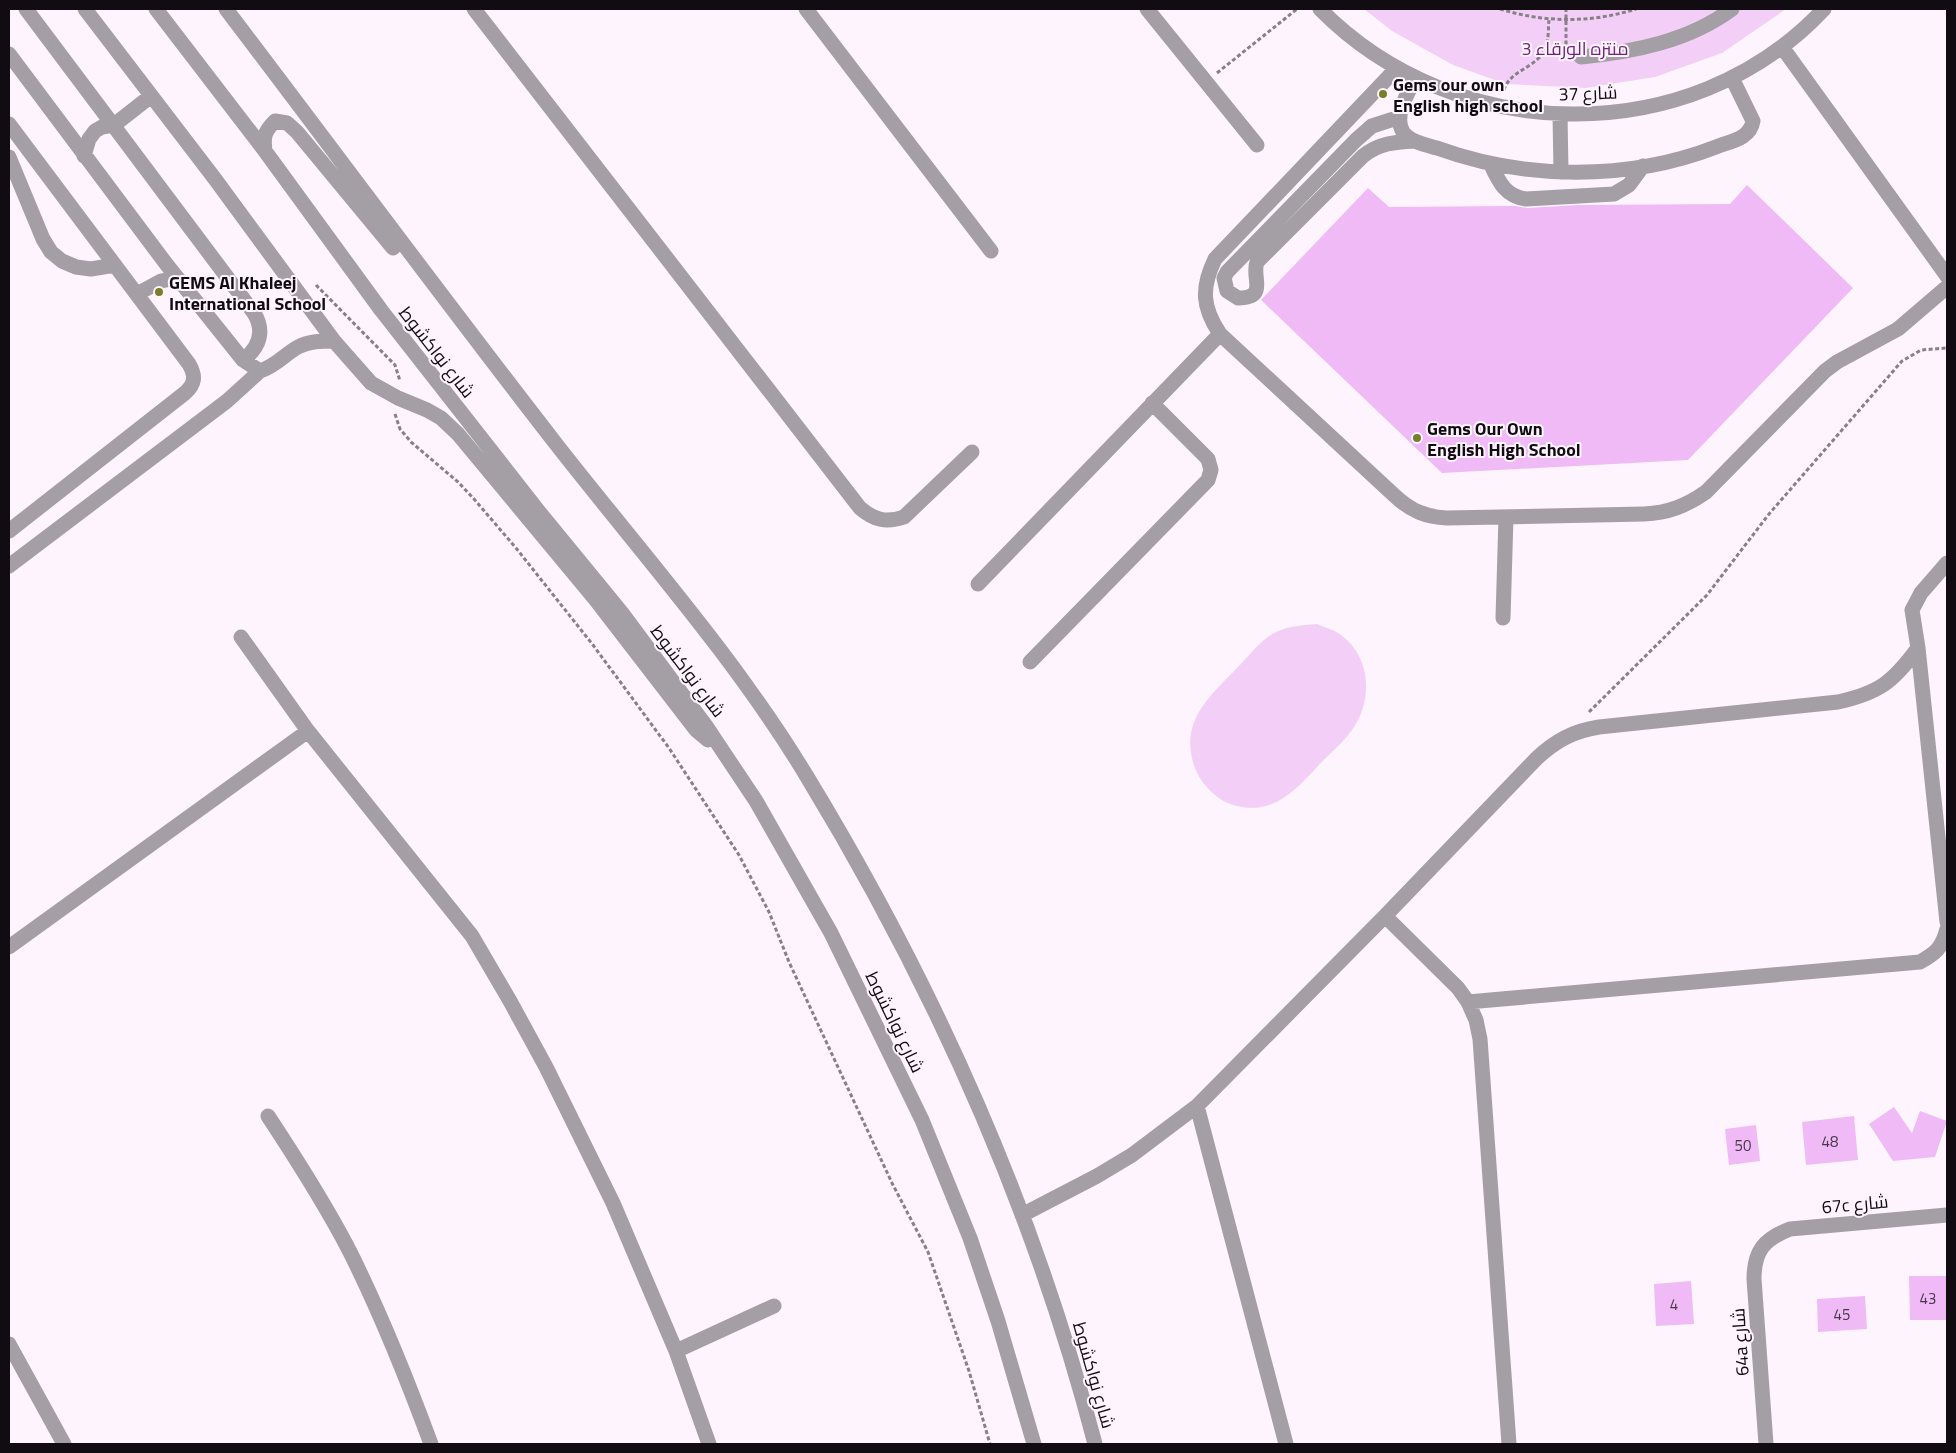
<svg xmlns="http://www.w3.org/2000/svg" width="1956" height="1453" font-family="'Titillium Web',Cairo,sans-serif">
<rect width="100%" height="100%" fill="#fdf4fe"/>
<path fill="#f3cff7" d="M1364,9h422l-64,44 -67,24 -69,11 -80,-4 -53,-19 -61,-34z
M1317,624c6,3 15,5 21,9 33,21 36,67 14,97 -9,13 -23,24 -34,36 -16,17 -33,37 -57,41 -15,3 -35,-2 -46,-12 -14,-12 -21,-24 -24,-42 -6,-37 23,-61 46,-85 12,-12 24,-29 39,-36 13,-6 27,-7 41,-8z"/>
<path fill="#f0baf7" d="M1747,185l106,103 -165,172 -246,13 -181,-173 107,-112 21,19 126,-1 12,2 51,-3 152,-1z
M1894,1107l18,26 8,-22 27,10 -12,36 -42,4 -24,-37z
M1854,1116l4,44 -52,5 -4,-43z
M1756,1125l4,36 -31,4 -4,-36z
M1909,1276h38v44h-37z
M1691,1281l3,43 -38,2 -2,-42z
M1865,1296l2,33 -49,3 -1,-33z"/>
<g fill="none" stroke-linecap="round" stroke-linejoin="round">
<path stroke="#878087" stroke-width="3" stroke-dasharray="4 2.5" stroke-linecap="butt" d="M1500,9c45,14 91,14 136,0
M1566,51v-42
M1217,73l80,-64
M1504,90c6,-20 30,-21 40,-39 5,-8 4,-21 5,-31
M316,285l79,80 5,16
M395,414l5,15 11,13 47,40 16,17 42,49 77,97 76,103 70,107 30,57 20,50 103,221 36,69 41,119 21,73
M1589,712l118,-117 62,-81 133,-153 19,-11 26,-2"/>
<path stroke="#a49ea5" stroke-width="15" d="M26,9l228,304c11,18 6,34 -11,47
M85,9l130,170 119,162 37,42 27,15 29,12 14,8 17,16 137,165 101,131 12,10
M156,9l109,142 116,159 159,203 82,100 84,113 50,75 75,132 91,187 48,118 28,83 36,123
M226,9c111,146 221,295 334,440 84,107 175,209 246,326 126,207 228,434 289,669
M474,9l386,499c14,12 26,15 44,9l68,-65
M806,9l185,242
M1147,9l110,136
M1320,9c135,137 370,143 504,0
M1782,47l165,229
M9,54l158,211 76,95 17,11c16,-5 25,-17 38,-24 11,-6 24,-6 36,-6
M1581,57c53,-5 108,-16 151,-48
M1396,69l-181,190c-14,29 -13,48 5,75l175,162c16,15 31,21 52,22l197,-4c24,-1 42,-8 62,-22l119,-121 12,-9 61,-33 49,-42
M1415,79c-7,14 -22,37 -12,53 7,10 23,13 34,16 88,32 191,33 279,-1 15,-6 34,-8 37,-26l-21,-43
M1560,114l1,58
M1400,117l-28,9 -16,14 -129,132 -3,6 3,13 11,7c31,0 13,-21 19,-36l106,-106c16,-13 32,-14 52,-15
M9,124l180,240c7,12 6,20 -4,29l-176,138
M265,151c-2,-15 0,-20 10,-30l12,2 10,9 96,116
M84,156l5,-17 6,-8 7,-4 12,-2 37,-29
M9,157l34,82 8,13 11,9 14,6 15,2 24,-4
M1490,163c9,19 15,33 36,36l88,-5 15,-9 14,-19
M137,294l24,-13 16,-3
M1947,563l-26,30 -9,17 6,38 29,274
M9,566l218,-165 33,-30
M978,584l242,-250
M1503,618l3,-101
M1030,662l178,-182 3,-10 -3,-11 -56,-56
M308,731l164,205 38,65 36,66 67,136 63,148 33,93
M1385,916l73,72 10,14 8,18 4,19 29,405
M9,947l299,-216 -67,-94
M1468,1002l452,-40c16,-9 22,-14 27,-33
M1197,1106l89,338
M268,1116c29,44 58,89 82,136 31,62 57,127 81,192
M1022,1215l75,-39 35,-21 65,-49 188,-190 151,-157c19,-18 37,-28 63,-32l239,-25c41,-9 55,-20 80,-54
M9,1344l55,100
M676,1351l98,-45
M1766,1444l-12,-165c0,-28 10,-40 36,-50l157,-14"/>
</g>
<g fill="#797e29" stroke="#fdf4fe" stroke-width="2">
<circle cx="1383" cy="94" r="5"/>
<circle cx="159" cy="292" r="5"/>
<circle cx="1417" cy="438" r="5"/>
</g>
<g text-anchor="middle" dominant-baseline="central" stroke-width="4" stroke-linejoin="round" paint-order="stroke">
<g font-size="15" fill="#49384a">
<text x="1830" y="1141">48</text>
<text x="1743" y="1145">50</text>
<text x="1928" y="1298">43</text>
<text x="1674" y="1304">4</text>
<text x="1842" y="1314">45</text>
</g>
<g font-size="18" fill="#71227b" stroke="#fdf4fe">
<text x="1575" y="48">منتزه الورقاء 3</text>
</g>
<g font-size="18" font-weight="bold" fill="#110c11" stroke="#fdf4fe" text-anchor="start">
<text x="1393" y="84">Gems our own<tspan x="1393" dy="21">English high school</tspan></text>
<text x="169" y="282">GEMS Al Khaleej<tspan x="169" dy="21">International School</tspan></text>
<text x="1427" y="428">Gems Our Own<tspan x="1427" dy="21">English High School</tspan></text>
</g>
<g font-size="18" fill="#110c11" stroke="#fdf4fe">
<text transform="translate(1588 93) rotate(-2)">شارع 37</text>
<text transform="translate(437 352) rotate(52)">شارع نواكشوط</text>
<text transform="translate(688 671) rotate(53)">شارع نواكشوط</text>
<text transform="translate(895 1022) rotate(64)">شارع نواكشوط</text>
<text transform="translate(1855 1204) rotate(-5)">67c شارع</text>
<text transform="translate(1740 1342) rotate(-94)">64a شارع</text>
<text transform="translate(1094 1375) rotate(74)">شارع نواكشوط</text>
</g>
</g>
<rect width="1956" height="1453" fill="none" stroke="#110c11" stroke-width="20"/>
</svg>
